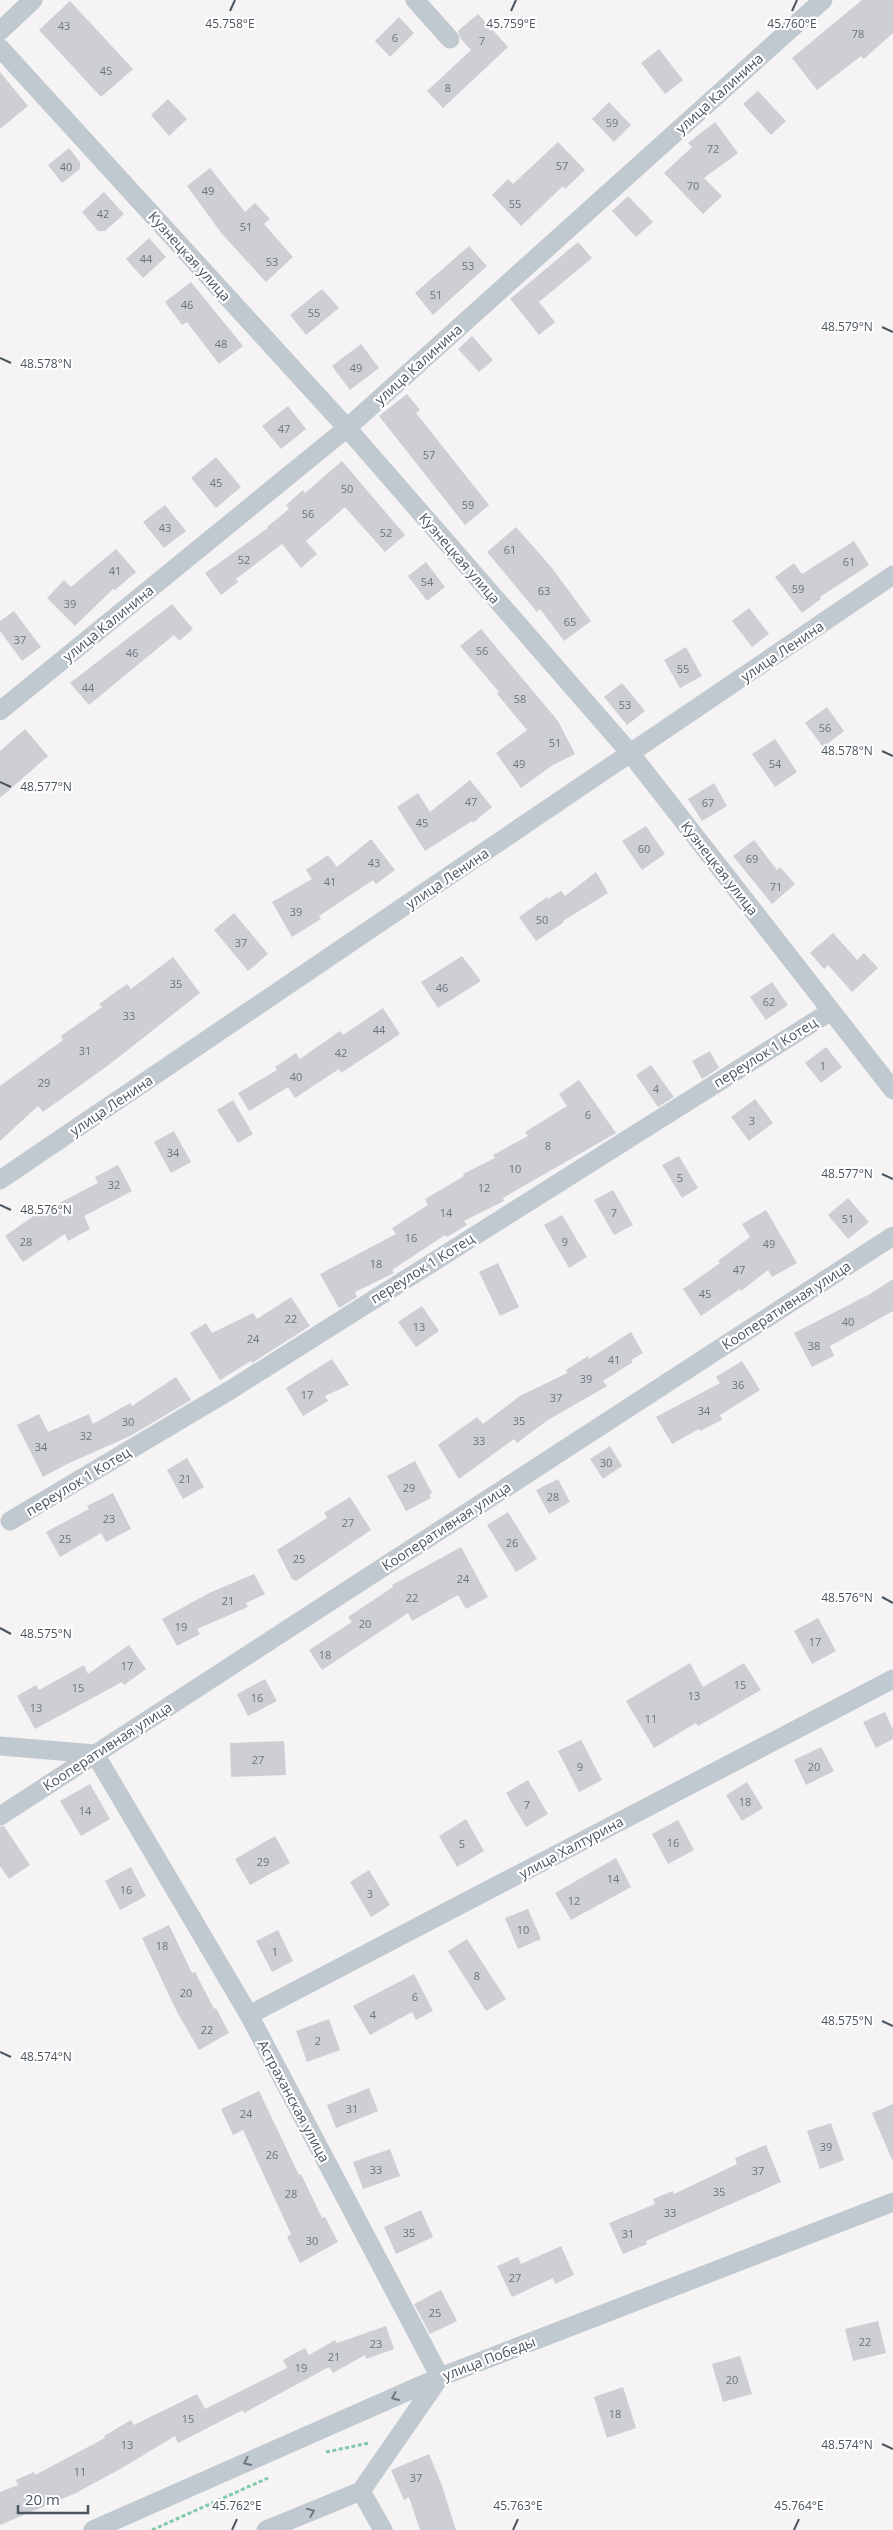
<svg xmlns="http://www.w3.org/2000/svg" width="893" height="2530" font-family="'Open Sans',sans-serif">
<rect width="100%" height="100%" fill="#f5f3f3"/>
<path fill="#cdcfd4" d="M862,0h31v33l-29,26 -3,-3 -44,34 -25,-32z
M70,1l63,68 -32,28 -62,-67z
M478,14l30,33 -65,61 -16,-17 44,-41 -10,-11 -3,-8z
M399,17l15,16 -24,24 -15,-16z
M659,49l24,31 -18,14 -24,-31z
M0,72l28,34 -28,23z
M758,91l28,30 -15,14 -28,-31z
M168,99l19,20 -18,17 -18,-21z
M609,102l22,23 -17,17 -22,-23z
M715,122l23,31 -34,25 18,18 -19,18 -39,-41 28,-26 -4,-4z
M558,142l27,28 -20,19 -2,-3 -42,40 -29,-31 16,-16 5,5z
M69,148l11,14v7l-18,14 -14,-18z
M210,168l35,44 10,-9 15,16 -6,5 29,33 -27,25 -44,-48 -35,-48z
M104,192l20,22 -19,17h-7l-16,-19z
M628,196l25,26 -17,15 -24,-26z
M149,238l17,19 -23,21 -17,-19z
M578,242l14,16 -53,44 16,20 -16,13 -29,-36z
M469,246l18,20 -54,49 -18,-22z
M191,282l52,64 -24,18 -32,-42 -5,3 -17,-23z
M322,289l17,19 -33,27 -16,-20z
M472,336l21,24 -14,12 -21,-23z
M361,344l18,24 -29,22 -18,-24z
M407,394l13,16 -4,3 73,92 -24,20 -86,-109z
M288,406l18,23 -25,20 -19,-23z
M216,457l25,30 -25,21 -25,-30z
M342,461l63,74 -20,17 -40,-45 -39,34 11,13 -16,14 -19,-24 -46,35 2,3 -17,13 -16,-22 63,-45 -1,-1 22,-18 -3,-4 17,-15 2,3z
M165,505l21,26 -22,17 -21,-26z
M516,527l36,41 39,53 -27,20 -24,-32 -3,3 -50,-60z
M854,541l15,24 -49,32 1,2 -19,14 -27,-36 19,-14 8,11z
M116,549l20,23 -21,18 -2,-1 -38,37 -28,-28 17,-18 7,7z
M426,562l19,25 -18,14 -19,-25z
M172,604l21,25 -14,12 -5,-6 -85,70 -19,-22z
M749,608l20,26 -17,13 -20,-26z
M14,611l27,36 -19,14 -22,-30v-10z
M481,629l77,92 17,33 -22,11 -32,23 -25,-35 31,-23 -30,-36 2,-2 -39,-46z
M686,647l16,29 -22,12 -16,-28z
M622,683l23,28 -18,14 -23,-28z
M827,707l17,24 -21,16 -18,-24z
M25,729l23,27 -48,42v-47z
M775,739l22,33 -22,15 -23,-33z
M470,780l22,27 -19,16 -1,-2 -47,30 -28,-44 21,-14 12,19z
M714,783l13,23 -25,15 -14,-22z
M646,826l19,28 -23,16 -20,-29z
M371,839l24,31 -19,14 -3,-4 -54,36 2,3 -29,18 -20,-35 40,-23 -6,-9 22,-15 9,12z
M754,840l23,30 3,-3 15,17 -23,20 -39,-48z
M596,872l12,21 -45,28 1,1 -28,19 -17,-24 28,-20 1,2 13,-8 4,5z
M234,913l34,41 -20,17 -34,-41z
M833,933l24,27 7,-7 14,15 -26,24 -24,-27 -4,4 -14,-16z
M462,956l19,25 -43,27 -17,-26z
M173,957l27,36 -90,71 -67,48 -5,-6 -38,35v-55l63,-46 -2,-4 41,-29 -3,-3 28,-20 4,5z
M772,982l16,23 -22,15 -16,-23z
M383,1008l17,26 -59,39 -2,-4 -44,29 -7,-11 -39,24 -11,-18 39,-23 -2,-3 21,-14 4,6 40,-28 3,4z
M826,1047l16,20 -21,16 -16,-20z
M710,1051l9,17 -17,11 -10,-18z
M651,1065l23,32 -16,10 -22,-32z
M579,1080l37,53 -113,65 1,3 -40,20 3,4 -20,12 -2,-2 -53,35 2,3 -39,19 2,5 -18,11 -19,-34 76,-40 -4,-6 36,-23 -3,-6 39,-23 -1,-2 32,-16 -2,-3 35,-19 -3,-4 42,-26 -8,-12z
M755,1099l18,24 -24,18 -18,-24z
M233,1100l20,34 -15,9 -21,-33z
M174,1131l17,31 -20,11 -17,-31z
M679,1156l19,32 -16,10 -20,-33z
M118,1165l14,26 -48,25 6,13 -22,12 -3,-7 -42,28 -18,-26 27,-19 66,-34 -3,-6z
M613,1190l20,35 -19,10 -20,-35z
M848,1198l21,24 -21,17 -20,-24z
M766,1210l31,53 -25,14 -4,-7 -27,21 -1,-2 -39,27 -18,-27 37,-26 -2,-2 32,-24 -8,-13z
M562,1215l25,42 -18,11 -25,-43z
M498,1263l21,44 -19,9 -21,-44z
M893,1279v32l-63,35 4,10 -22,11 -18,-34 76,-39z
M291,1297l19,29 -58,37 -1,-2 -31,19 -30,-47 16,-10 6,10 41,-20 4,6z
M422,1306l17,25 -23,16 -18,-25z
M631,1332l12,21 -12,7 2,2 -30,19 4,5 -59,34 -31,23 -3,-4 -55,40 -21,-34 39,-28 6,7 37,-28 47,-23 -1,-3 22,-14 1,3z
M332,1359l17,26 -24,11 3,5 -25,15 -17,-28z
M742,1361l18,29 -40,25 2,5 -22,11 -1,-2 -27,15 -16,-27 64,-34 -4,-6z
M176,1377l15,23 -61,36 -65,29 -22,12 -26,-52 22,-11 9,18 41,-18 4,10 37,-21 2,3z
M610,1446l12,20 -19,13 -13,-20z
M187,1458l17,29 -21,12 -16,-29z
M415,1461l17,32 -3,2 2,3 -25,13 -19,-35z
M558,1479l12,23 -21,12 -13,-24z
M113,1493l18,36 -25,13 -5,-9 -41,24 -14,-25 43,-23 -2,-3z
M350,1497l21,33 -75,51 -4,-2 -15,-29 50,-32 -3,-5z
M508,1512l29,47 -21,13 -29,-47z
M461,1547l27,50 -22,12 -8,-14 -46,26 -4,-8 -86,57 -13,-20 43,-28 -4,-5 45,-30 -1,-2z
M254,1574l11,20 -19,9 2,4 -51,22 3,5 -23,12 -15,-27 47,-26z
M818,1618l18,33 -24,13 -18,-33z
M129,1645l17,24 -22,16 -2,-3 -87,47 -18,-33 19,-11 3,5 45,-25 4,9z
M690,1663l13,24 41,-24 17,27 -63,36 -2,-3 -42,25 -28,-47z
M265,1679l12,22 -29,15 -11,-22z
M885,1712l8,18v9l-17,9 -13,-26z
M581,1740l21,40 -23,12 -21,-41z
M284,1741l2,34 -55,2 -1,-34z
M821,1747l13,24 -28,14 -12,-25z
M528,1780l20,34 -22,13 -20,-34z
M747,1782l16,26 -21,13 -16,-26z
M90,1784l20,35 -29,17 -21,-35z
M466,1819l18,32 -27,16 -18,-31z
M678,1820l16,30 -26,14 -16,-30z
M4,1826l26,39 -21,14 -9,-13v-39z
M275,1836l15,27 -40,22 -15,-26z
M616,1858l15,29 -60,33 -16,-27z
M131,1867l15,29 -26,14 -15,-29z
M369,1870l21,35 -19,12 -21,-35z
M528,1909l13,30 -23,10 -13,-31z
M169,1925l23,48 3,-1 19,37 2,-1 13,25 -30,17 -22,-38 -35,-74z
M278,1930l15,31 -21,11 -16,-31z
M467,1939l39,60 -20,12 -38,-60z
M414,1974l19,37 -17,9 -4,-8 -42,23 -17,-29z
M329,2019l11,31 -33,12 -11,-31z
M369,2088l9,23 -42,17 -9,-23z
M259,2091l40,84 2,-1 21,44 3,-1 13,25 -38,21 -13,-26 4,-3 -48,-104 -10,5 -12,-26z
M893,2104v58l-21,-49z
M831,2123l13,37 -24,9 -13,-38z
M766,2145l15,37 -135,59 1,3 -24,10 -14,-31 46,-19 -2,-5 20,-8 1,3 63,-30 -2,-6z
M390,2149l10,27 -37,13 -10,-27z
M421,2210l12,27 -37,17 -12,-27z
M561,2246l13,29 -19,9 -2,-6 -41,19 -15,-31 21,-9 3,7z
M441,2290l16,31 -27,13 -16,-30z
M878,2321l8,32 -33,8 -8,-32z
M386,2326l8,23 -28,10 -1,-4 -32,18 -4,-6 -85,46 -1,-3 -65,33 -3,-7 -53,32 -48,26 -74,31v-33l18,-7 -2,-5 18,-8 1,3 70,-37 -1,-2 27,-16 3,5 63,-31 8,15 82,-41 -4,-8 22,-12 4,7 26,-15 2,3z
M740,2356l12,38 -29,8 -11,-38z
M623,2387l13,41 -29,10 -13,-41z
M429,2454l12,29 15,47h-36l-11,-33 -5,3 -13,-30z"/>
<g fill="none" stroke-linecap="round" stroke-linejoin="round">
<path stroke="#7fcaa8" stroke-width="3" stroke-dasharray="4 2.5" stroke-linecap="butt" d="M326,2452l43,-9
M152,2530l116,-52"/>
<path stroke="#c1c9d0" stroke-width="19" d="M415,0l35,39
M0,31l33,-31
M0,48l347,380 284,326 262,336
M0,711l347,-283 476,-428
M0,1180l893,-605
M10,1521l222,-132 599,-378
M0,1746l95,8 154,261 191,362 -79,114 22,39
M0,1816l893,-580
M249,2015l644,-336
M93,2530l347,-153 453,-175
M266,2530l95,-39"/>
</g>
<defs><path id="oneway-chevron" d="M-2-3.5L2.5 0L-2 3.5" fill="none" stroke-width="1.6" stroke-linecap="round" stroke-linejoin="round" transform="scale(1.25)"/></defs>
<g stroke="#6e7881">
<use href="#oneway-chevron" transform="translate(395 2397) rotate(156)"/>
<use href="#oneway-chevron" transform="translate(247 2462) rotate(156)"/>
<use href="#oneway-chevron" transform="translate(311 2512) rotate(-22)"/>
</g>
<path fill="none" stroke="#4b555f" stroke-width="2" d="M230,11l5,-11M511,11l5,-11M792,11l5,-11M882,327l11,5M0,358l11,5M882,751l11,5M0,782l11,5M882,1174l11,5M0,1205l11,5M882,1597l11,6M0,1628l11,6M882,2021l11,5M0,2052l11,5M882,2444l11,5M232,2530l5,-11M513,2530l5,-11M794,2530l5,-11"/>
<g text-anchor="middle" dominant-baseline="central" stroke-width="4.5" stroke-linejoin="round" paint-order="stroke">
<g font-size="11" fill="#6c747c">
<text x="64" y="25">43</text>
<text x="858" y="33">78</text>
<text x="395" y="37">6</text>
<text x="482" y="40">7</text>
<text x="106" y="70">45</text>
<text x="448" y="87">8</text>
<text x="612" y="122">59</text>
<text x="713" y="148">72</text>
<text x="562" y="165">57</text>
<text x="66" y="166">40</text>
<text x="693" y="185">70</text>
<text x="208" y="190">49</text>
<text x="515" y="203">55</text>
<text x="103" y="213">42</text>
<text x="246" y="226">51</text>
<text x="146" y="258">44</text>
<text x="272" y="261">53</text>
<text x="468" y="265">53</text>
<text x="436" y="294">51</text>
<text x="187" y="304">46</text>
<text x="314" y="312">55</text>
<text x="221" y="343">48</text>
<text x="356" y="367">49</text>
<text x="284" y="428">47</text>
<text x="429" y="454">57</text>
<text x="216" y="482">45</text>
<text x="347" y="488">50</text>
<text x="468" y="504">59</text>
<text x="308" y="513">56</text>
<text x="165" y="527">43</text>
<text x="386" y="532">52</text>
<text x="510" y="549">61</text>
<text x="244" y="559">52</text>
<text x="849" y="561">61</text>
<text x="115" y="570">41</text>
<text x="427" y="581">54</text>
<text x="798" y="588">59</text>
<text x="544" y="590">63</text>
<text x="70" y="603">39</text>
<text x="570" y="621">65</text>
<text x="20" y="639">37</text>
<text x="482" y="650">56</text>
<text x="132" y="652">46</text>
<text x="683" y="668">55</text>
<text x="88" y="687">44</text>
<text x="520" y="698">58</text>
<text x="625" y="704">53</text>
<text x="825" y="727">56</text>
<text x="555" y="742">51</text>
<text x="519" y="763">49</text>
<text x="775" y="763">54</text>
<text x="471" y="801">47</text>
<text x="708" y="802">67</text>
<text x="422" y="822">45</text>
<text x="644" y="848">60</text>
<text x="752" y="858">69</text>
<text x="374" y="862">43</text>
<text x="330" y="881">41</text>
<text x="776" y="886">71</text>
<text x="296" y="911">39</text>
<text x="542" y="919">50</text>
<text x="241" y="942">37</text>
<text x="176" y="983">35</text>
<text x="442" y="987">46</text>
<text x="769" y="1001">62</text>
<text x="129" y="1015">33</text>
<text x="379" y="1029">44</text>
<text x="85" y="1050">31</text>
<text x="341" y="1052">42</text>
<text x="823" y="1065">1</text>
<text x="296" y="1076">40</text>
<text x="44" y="1082">29</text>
<text x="656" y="1088">4</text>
<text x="588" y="1114">6</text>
<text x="752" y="1120">3</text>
<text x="548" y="1145">8</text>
<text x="173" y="1152">34</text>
<text x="515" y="1168">10</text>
<text x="680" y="1177">5</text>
<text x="114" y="1184">32</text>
<text x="484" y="1187">12</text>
<text x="446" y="1212">14</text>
<text x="614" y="1212">7</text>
<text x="848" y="1218">51</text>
<text x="411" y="1237">16</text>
<text x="26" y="1241">28</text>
<text x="565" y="1241">9</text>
<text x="769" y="1243">49</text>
<text x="376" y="1263">18</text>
<text x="739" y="1269">47</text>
<text x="705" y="1293">45</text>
<text x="291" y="1318">22</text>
<text x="848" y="1321">40</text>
<text x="419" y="1326">13</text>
<text x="253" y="1338">24</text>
<text x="814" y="1345">38</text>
<text x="614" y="1359">41</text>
<text x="586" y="1378">39</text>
<text x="738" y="1384">36</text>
<text x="307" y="1394">17</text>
<text x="556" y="1397">37</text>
<text x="704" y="1410">34</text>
<text x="519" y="1420">35</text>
<text x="128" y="1421">30</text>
<text x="86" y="1435">32</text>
<text x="479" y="1440">33</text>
<text x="41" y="1446">34</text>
<text x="606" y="1462">30</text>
<text x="185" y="1478">21</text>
<text x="409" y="1487">29</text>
<text x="553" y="1496">28</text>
<text x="109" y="1518">23</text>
<text x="348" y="1522">27</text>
<text x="65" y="1538">25</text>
<text x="512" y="1542">26</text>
<text x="299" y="1558">25</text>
<text x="463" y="1578">24</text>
<text x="412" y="1597">22</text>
<text x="228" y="1600">21</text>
<text x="365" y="1623">20</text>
<text x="181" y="1626">19</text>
<text x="815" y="1641">17</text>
<text x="325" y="1654">18</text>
<text x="127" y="1665">17</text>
<text x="740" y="1684">15</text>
<text x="78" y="1687">15</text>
<text x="694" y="1695">13</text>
<text x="257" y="1697">16</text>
<text x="36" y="1707">13</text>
<text x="651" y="1718">11</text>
<text x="258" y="1759">27</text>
<text x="580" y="1766">9</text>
<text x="814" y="1766">20</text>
<text x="745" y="1801">18</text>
<text x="527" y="1804">7</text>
<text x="85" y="1810">14</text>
<text x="673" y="1842">16</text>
<text x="462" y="1843">5</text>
<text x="263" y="1861">29</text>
<text x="613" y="1878">14</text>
<text x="126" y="1889">16</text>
<text x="370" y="1893">3</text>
<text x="574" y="1900">12</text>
<text x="523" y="1929">10</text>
<text x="162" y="1945">18</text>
<text x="275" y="1951">1</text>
<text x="477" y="1975">8</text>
<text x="186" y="1992">20</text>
<text x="415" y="1996">6</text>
<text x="373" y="2014">4</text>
<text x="207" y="2029">22</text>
<text x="318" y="2040">2</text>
<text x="352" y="2108">31</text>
<text x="246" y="2113">24</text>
<text x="826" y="2146">39</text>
<text x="272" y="2154">26</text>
<text x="376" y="2169">33</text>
<text x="758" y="2170">37</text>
<text x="719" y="2191">35</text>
<text x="291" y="2193">28</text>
<text x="670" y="2212">33</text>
<text x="409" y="2232">35</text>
<text x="628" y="2233">31</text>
<text x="312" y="2240">30</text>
<text x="515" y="2277">27</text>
<text x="435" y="2312">25</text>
<text x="865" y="2341">22</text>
<text x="376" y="2343">23</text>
<text x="334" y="2356">21</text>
<text x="301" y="2367">19</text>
<text x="732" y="2379">20</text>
<text x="615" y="2413">18</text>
<text x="188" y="2418">15</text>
<text x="127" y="2444">13</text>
<text x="80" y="2471">11</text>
<text x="416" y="2477">37</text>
</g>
<g font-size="14" fill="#4b555f" stroke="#fff">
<text transform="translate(719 93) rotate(-42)">улица Калинина</text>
<text transform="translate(190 256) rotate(48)">Кузнецкая улица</text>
<text transform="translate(418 364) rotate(-42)">улица Калинина</text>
<text transform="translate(460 558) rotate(49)">Кузнецкая улица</text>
<text transform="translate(108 623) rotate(-39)">улица Калинина</text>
<text transform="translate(782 651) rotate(-34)">улица Ленина</text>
<text transform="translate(720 868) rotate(52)">Кузнецкая улица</text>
<text transform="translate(447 878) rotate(-34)">улица Ленина</text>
<text transform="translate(765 1052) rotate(-32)">переулок 1 Котец</text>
<text transform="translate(111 1105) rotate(-34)">улица Ленина</text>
<text transform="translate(422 1268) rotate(-32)">переулок 1 Котец</text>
<text transform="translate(786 1305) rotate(-33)">Кооперативная улица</text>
<text transform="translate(78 1481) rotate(-31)">переулок 1 Котец</text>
<text transform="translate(446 1526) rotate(-33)">Кооперативная улица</text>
<text transform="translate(107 1746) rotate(-33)">Кооперативная улица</text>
<text transform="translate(571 1847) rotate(-28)">улица Халтурина</text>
<text transform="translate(294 2101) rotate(62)">Астраханская улица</text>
<text transform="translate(489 2358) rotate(-21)">улица Победы</text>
</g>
</g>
<g font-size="12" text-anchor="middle" fill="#4b555f" stroke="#fff" stroke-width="4.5" stroke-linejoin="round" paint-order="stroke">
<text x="511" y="28">45.759°E</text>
<text x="792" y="28">45.760°E</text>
<text x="230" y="28">45.758°E</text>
<text x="847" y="331">48.579°N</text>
<text x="46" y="368">48.578°N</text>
<text x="847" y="755">48.578°N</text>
<text x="46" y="791">48.577°N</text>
<text x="847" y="1178">48.577°N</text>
<text x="46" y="1214">48.576°N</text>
<text x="847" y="1602">48.576°N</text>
<text x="46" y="1638">48.575°N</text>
<text x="847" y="2025">48.575°N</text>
<text x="46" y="2061">48.574°N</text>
<text x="847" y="2449">48.574°N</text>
<text x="237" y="2510">45.762°E</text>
<text x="518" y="2510">45.763°E</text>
<text x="799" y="2510">45.764°E</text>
</g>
<path d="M18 2505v8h70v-8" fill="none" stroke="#4b555f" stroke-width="2.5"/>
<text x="25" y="2505" font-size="15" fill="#4b555f" stroke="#ffffff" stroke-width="4" paint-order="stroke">20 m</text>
</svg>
